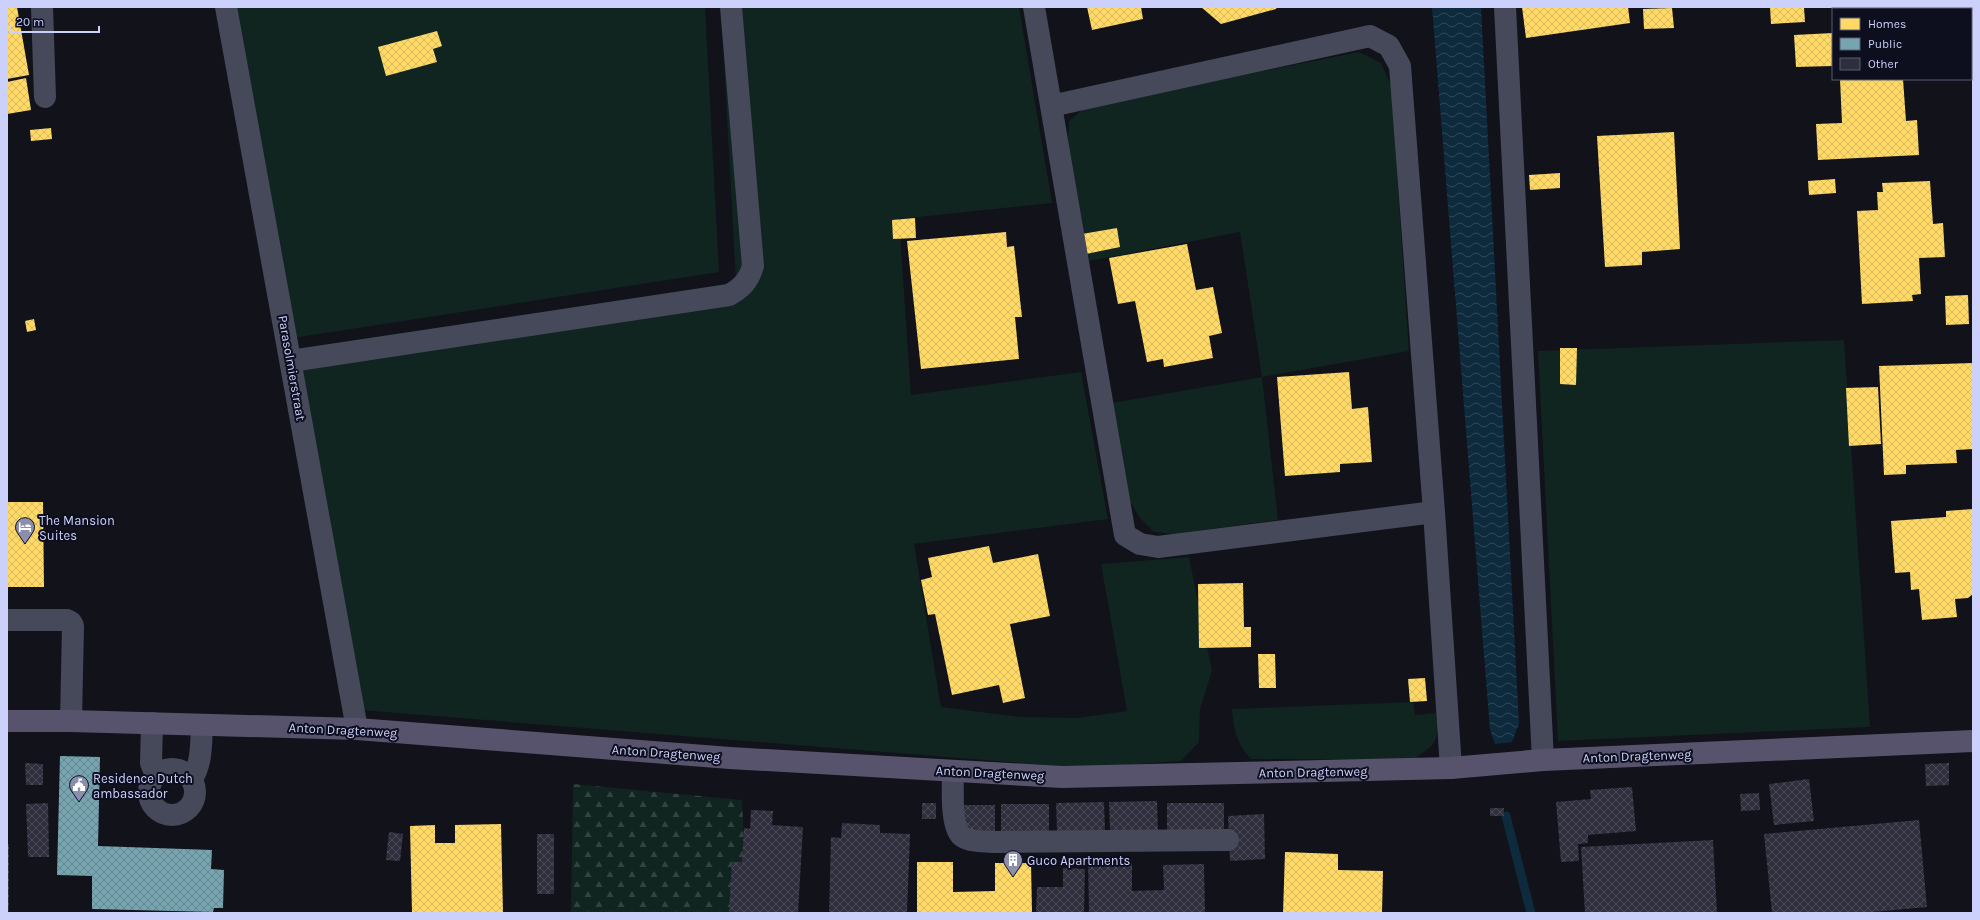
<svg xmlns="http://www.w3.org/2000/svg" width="1980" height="920" font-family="Karla,sans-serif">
<defs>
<pattern id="forest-firs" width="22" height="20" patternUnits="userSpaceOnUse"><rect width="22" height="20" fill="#102420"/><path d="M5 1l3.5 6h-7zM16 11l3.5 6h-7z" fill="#324341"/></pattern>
<pattern id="water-waves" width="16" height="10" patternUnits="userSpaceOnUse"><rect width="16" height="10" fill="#0e2a3d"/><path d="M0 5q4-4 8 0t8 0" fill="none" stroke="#30485a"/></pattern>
<pattern id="homes-cross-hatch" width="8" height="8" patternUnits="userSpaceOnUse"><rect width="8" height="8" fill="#ffd966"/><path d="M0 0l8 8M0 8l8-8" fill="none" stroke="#d8ba61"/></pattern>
<pattern id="public-cross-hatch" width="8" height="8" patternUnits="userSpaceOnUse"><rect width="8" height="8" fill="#76a5af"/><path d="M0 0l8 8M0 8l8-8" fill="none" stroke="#658691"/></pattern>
<pattern id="building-cross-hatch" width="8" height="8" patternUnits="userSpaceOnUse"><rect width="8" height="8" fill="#2e2e3c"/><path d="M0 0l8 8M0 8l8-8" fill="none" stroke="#4b4b59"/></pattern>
</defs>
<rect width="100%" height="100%" fill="#11121a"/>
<path fill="#102420" d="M234,7h471l14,265 -426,66z
M721,7h298l33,196 -153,16 12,176 170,-23 27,147 -194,25 27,163 80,10 56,1 50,-7 -26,-147 88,-7 23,114 -12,38 -1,33 -18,19 -99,7 -722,-58 -65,-361 441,-66z
M1359,52l22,11 10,22 18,266 -147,26 16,143 -105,14 -19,-2 -15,-15 -12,-21 -15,-93 150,-26 -22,-145 -151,29 -21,-118 1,-22 18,-15z
M1844,340l26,387 -312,14 -20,-390z
M1413,702l2,13 21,-2c3,30 1,30 -23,47l-162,-1c-15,-16 -17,-29 -19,-50z"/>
<path fill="url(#forest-firs)" d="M573,784l169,16 3,66 -13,47h-161z"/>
<path fill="url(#water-waves)" d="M1432,7h49l38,717 -7,18 -17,2 -5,-14z"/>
<path fill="url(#homes-cross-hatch)" d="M7,7h10l12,68 -22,4z
M1087,7h54l2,12 -51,11z
M1201,7h76l-1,2 -55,15z
M1522,7h106l2,16 -104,15z
M1770,7h34l1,15 -34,2z
M1672,8l2,20 -30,1 -1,-20z
M437,31l5,15 -9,3 4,13 -51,14 -8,-29z
M1833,33v33l-37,1 -2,-32z
M26,78l5,32 -24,4v-32z
M1840,79h63l3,42 11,-1 2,35 -101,5 -2,-36 26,-1z
M51,128l1,11 -21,2 -1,-11z
M1674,132l6,117 -38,3v13l-37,2 -8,-131z
M1560,173v15l-30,2 -1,-15z
M1835,179l1,14 -27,2 -1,-14z
M1930,181l3,43 10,-1 2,34 -26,1 2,36 -9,1 1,6 -51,3 -5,-93 21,-1 -1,-18h6l-1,-9z
M915,218l1,20 -23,1 -1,-19z
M1117,228l3,19 -34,7 -4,-20z
M1006,232l1,15 7,-1 8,71h-7l4,42 -98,10 -14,-128z
M1187,244l9,46 17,-3 9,46 -13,3 4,22 -49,9 -1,-8 -16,3 -12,-61 -17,3 -9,-46z
M1968,295l1,29 -23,1 -1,-29z
M34,319l2,11 -9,2 -2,-11z
M1560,348h17l-1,37 -16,-1z
M1973,363v86l-17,1 1,13 -51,2v9l-22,1 -5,-109z
M1349,372l3,37 16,-2 4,55 -32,2v8l-55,4 -8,-99z
M1878,387l3,57 -32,2 -3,-58z
M7,502h36l1,85h-37z
M1973,509v85l-5,4 -13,1 2,18 -35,3 -3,-31 -8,1 -1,-18 -15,1 -4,-52 55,-4v-6z
M989,546l4,17 45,-9 12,62 -40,8 15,74 -22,5 -4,-18 -47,10 -17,-81 -7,1 -7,-35 11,-3 -4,-19z
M1243,583l1,44h7v20l-52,1 -1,-64z
M1258,654h17l1,34h-17z
M1425,678l2,23 -17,1 -2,-23z
M501,824l2,89h-91l-2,-87 25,-1v18h20v-18z
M1285,852l53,2v16l45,1 -1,42h-99z
M917,862h36v30l42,-1v-28h36l1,50h-115z"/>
<path fill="url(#public-cross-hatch)" d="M60,756l40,1 -2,89 114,4 -1,19 13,1 -1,38h-9l-1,4 -121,-3v-33l-35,-1z"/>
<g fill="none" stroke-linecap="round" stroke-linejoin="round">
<path stroke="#0e2a3d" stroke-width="9" d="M1506,816l25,97"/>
</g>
<path fill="url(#building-cross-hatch)" d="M25,763l18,1v21h-17z
M1949,763v22l-23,1 -1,-22z
M1809,779l5,42 -40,4 -5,-41z
M1632,787l4,44 -48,4v8l-10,1 1,17 -18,1 -5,-60 35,-3 -1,-9z
M1759,793l1,17 -19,1 -1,-17z
M1157,801l1,30h-48l-1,-29z
M1104,802l1,29h-48l-1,-28z
M48,803l1,54h-21l-2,-53z
M922,803h14v16h-14z
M1167,803h57v28h-57z
M1001,804h48v29h-48z
M959,805h36v28h-35z
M1490,808h14v8h-14z
M751,810l22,1 -1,14 31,2 -5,86h-69l3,-51h10l2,-34 6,1z
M1264,814l1,45 -35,2 -2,-45z
M1919,820l8,87 -66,6h-89l-8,-79z
M842,823l38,2v8l30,1 -3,79h-78l2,-76 10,1z
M389,832l14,2 -3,27 -14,-1z
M537,834h17v60h-17z
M1713,840l4,73h-132l-4,-66z
M7,844h2v67h-2z
M1132,862v29l32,-1 -1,-25 41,-1 1,49h-116l-1,-50z
M1063,868l22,1 -1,44h-48l1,-26h26z"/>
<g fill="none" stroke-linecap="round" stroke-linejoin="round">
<path stroke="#46495a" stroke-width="22" d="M42,7l3,90
M226,7l131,722
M1034,7l91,528 15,9 18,3 276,-35
M1505,7l38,753
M1051,106l319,-70 19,10 11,20 34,446 17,256
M291,361l438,-66c13,-7 20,-15 24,-29l-22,-259
M7,620h60l4,2 2,4 -2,95
M152,723l-1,40 5,12
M149 792a23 23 0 1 1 46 0a23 23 0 1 1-46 0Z
M953,771c0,15 -3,58 10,66 8,5 21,4 30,5l235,-2
M192,779c10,-16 9,-35 10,-54"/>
<path stroke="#58536d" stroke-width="22" d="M7,721h64l286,8 373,29 332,19 389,-9 92,-8 430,-19"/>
</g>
<defs>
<symbol id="hotel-pin" viewBox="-11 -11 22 30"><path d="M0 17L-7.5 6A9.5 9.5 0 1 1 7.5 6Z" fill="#8b8ead" stroke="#0d0e1e"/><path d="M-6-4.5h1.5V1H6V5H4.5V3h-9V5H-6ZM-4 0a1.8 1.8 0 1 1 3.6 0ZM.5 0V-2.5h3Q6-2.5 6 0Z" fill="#fff"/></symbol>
<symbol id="civic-pin" viewBox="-11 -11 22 30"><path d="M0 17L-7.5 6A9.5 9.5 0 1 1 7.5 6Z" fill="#8b8ead" stroke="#0d0e1e"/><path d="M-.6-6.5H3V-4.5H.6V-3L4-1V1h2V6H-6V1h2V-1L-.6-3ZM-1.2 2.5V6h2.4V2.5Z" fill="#fff"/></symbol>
<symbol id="building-pin" viewBox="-11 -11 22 30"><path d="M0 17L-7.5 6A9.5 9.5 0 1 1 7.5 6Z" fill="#8b8ead" stroke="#0d0e1e"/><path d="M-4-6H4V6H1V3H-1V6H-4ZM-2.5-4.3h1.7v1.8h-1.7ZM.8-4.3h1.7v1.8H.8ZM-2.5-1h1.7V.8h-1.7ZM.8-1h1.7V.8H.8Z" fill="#fff"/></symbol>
</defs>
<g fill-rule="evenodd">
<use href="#hotel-pin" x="14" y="516" width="22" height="30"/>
<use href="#civic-pin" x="68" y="774" width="22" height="30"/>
<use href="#building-pin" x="1002" y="849" width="22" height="30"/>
</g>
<g text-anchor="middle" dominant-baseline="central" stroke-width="4" stroke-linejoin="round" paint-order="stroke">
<g font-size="13" fill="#ccd1fc" stroke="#0d0e1e">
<text transform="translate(292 368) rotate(80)">Parasolmierstraat</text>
<text transform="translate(343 730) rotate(3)">Anton Dragtenweg</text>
<text transform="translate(666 753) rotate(4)">Anton Dragtenweg</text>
<text transform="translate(1637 756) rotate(-2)">Anton Dragtenweg</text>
<text transform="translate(1313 772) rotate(-1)">Anton Dragtenweg</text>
<text transform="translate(990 773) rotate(3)">Anton Dragtenweg</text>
</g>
<g font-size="13" fill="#ccd1fc" stroke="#0d0e1e" text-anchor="start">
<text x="39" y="520">The Mansion<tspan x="39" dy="15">Suites</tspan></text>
<text x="93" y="778">Residence Dutch<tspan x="93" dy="15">ambassador</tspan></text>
<text x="1027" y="860">Guco Apartments</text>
</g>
</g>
<rect width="1980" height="920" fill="none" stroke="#ccd1fc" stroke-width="16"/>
<rect x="1832" y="8" width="140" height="72" fill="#0d0e1e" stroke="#595c77"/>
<rect x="1840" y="18" width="20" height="12" fill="#ffd966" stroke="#595c77"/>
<text x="1868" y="28" font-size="12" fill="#ccd1fc">Homes</text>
<rect x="1840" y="38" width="20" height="12" fill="#76a5af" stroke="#595c77"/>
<text x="1868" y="48" font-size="12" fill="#ccd1fc">Public</text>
<rect x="1840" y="58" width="20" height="12" fill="#2e2e3c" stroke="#595c77"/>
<text x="1868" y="68" font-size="12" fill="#ccd1fc">Other</text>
<path d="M10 26v6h89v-6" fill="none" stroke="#ccd1fc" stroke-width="2"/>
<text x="16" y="26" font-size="12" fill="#ccd1fc" stroke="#0d0e1e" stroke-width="3" paint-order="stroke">20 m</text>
</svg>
